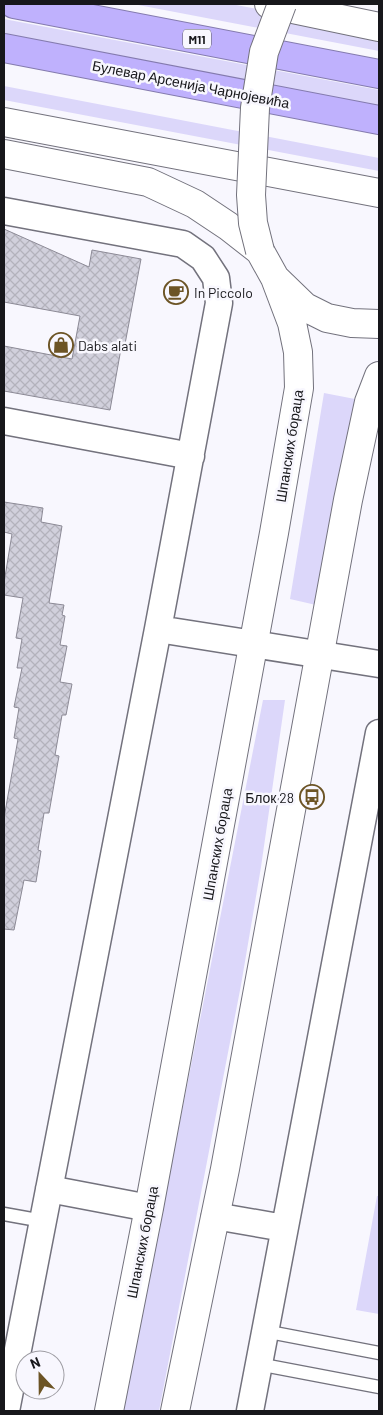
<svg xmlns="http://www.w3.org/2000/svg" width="383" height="1415" font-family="Barlow,sans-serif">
<defs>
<pattern id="building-cross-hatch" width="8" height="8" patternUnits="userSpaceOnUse" patternTransform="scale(1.25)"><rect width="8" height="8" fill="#d1d0dc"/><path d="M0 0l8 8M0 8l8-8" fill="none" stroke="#b3b2bc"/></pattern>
</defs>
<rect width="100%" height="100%" fill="#f8f7fe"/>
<path fill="#dcd7fa" d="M133,4h98l148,28v19z
M4,19l375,71v20l-375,-71z
M4,86l375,72v13l-375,-71z
M324,393l31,6 -39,206 -26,-6z
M263,700h22l-24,167 -20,118 -82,426h-36z
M377,1196h2v118l-23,-4z"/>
<path fill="url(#building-cross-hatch)" stroke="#8c8a96" d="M4,229l85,38 3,-17 49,9 -16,85 -3,-1 -12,67 -106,-19v-45l68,13 8,-43 -76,-14z
M4,502l39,6 -2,14 21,4 -13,77 15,2 -2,10 3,1 -5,29 7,1 -7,36 12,2 -6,31h-4l-7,40 4,1 -10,57h-5l-6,37 3,1 -5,31 -12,-2 -10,50 -10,-1v-111l14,-79 -4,-1 5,-30 -5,-1 8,-39h-5l5,-29 -6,-1 7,-40 -19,-3v-12l8,-49 -8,-2z"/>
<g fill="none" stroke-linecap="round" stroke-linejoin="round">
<defs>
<path id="lane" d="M4,1214l39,7
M264,1331l115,22
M258,1364l121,23"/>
<path id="street" d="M4,211l179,33 20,14 13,20 3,25 -61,326 -152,782
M4,421l187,35
M158,629l221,35
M49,1189l100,19
M215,1216l69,12
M250,1411l129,-678"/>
<path id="secondary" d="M269,4l110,23
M4,122l375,71
M4,154l144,28 47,22 33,22 32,25 15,27 30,29 22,11 25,5 27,1
M109,1411l40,-203 125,-675 25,-145 -1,-36 -6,-29 -17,-45
M175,1411l50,-242 123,-669 21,-98 10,-26"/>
<path id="highway" d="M14,4l365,70
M4,48l375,72"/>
</defs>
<use href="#lane" stroke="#73727d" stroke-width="15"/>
<use href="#street" stroke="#73727d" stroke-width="29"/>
<use href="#secondary" stroke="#73727d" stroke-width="30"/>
<use href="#highway" stroke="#847bae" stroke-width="30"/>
<use href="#lane" stroke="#fff" stroke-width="12"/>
<use href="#street" stroke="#fff" stroke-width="26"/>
<use href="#secondary" stroke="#fff" stroke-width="28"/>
<use href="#highway" stroke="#bfb1fd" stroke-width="28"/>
<defs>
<path id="secondary-bridge" d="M260,251l-7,-28 -2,-28 4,-87 9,-56 18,-48"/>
</defs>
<use href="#secondary-bridge" stroke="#73727d" stroke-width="30" stroke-linecap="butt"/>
<use href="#secondary-bridge" stroke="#fff" stroke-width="28"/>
</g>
<defs>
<symbol id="cafe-ring" viewBox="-11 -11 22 22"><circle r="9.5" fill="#f8f7fe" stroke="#6c5425" stroke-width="1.5"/><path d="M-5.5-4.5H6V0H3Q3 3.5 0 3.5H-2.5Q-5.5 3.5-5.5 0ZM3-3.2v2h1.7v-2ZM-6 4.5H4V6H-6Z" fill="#6c5425"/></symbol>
<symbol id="shop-ring" viewBox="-11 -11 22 22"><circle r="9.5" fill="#f8f7fe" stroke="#6c5425" stroke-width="1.5"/><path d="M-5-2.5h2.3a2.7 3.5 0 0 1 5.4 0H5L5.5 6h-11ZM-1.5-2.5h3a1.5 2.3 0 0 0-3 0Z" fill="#6c5425"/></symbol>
<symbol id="bus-ring" viewBox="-11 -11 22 22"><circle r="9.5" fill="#f8f7fe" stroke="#6c5425" stroke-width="1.5"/><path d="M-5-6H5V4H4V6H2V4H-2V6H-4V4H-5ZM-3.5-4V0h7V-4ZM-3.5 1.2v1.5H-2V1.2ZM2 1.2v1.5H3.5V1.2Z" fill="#6c5425"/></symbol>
</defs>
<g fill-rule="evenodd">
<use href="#cafe-ring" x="162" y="278" width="28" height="28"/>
<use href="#shop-ring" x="47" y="331" width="28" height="28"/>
<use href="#bus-ring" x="298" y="783" width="28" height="28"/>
</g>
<g text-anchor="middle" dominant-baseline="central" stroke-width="5" stroke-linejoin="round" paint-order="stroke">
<rect fill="#f8f7fe" stroke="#5a5a5f" stroke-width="1" x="183" y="29.5" width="28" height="19" rx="4"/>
<g font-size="12" font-weight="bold" fill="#17171b">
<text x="197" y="39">M11</text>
</g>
<g font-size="14" fill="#17171b" stroke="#f8f7fe">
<text transform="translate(191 84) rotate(11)">Булевар Арсенија Чарнојевића</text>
<text transform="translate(289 446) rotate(-81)">Шпанских бораца</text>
<text transform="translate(217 844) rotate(-80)">Шпанских бораца</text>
<text transform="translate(142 1242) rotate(-79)">Шпанских бораца</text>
</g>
<g font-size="14" fill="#17171b" stroke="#f8f7fe" text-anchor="start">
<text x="194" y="292">In Piccolo</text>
<text x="78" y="345">Dabs alati</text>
<text x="294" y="797" text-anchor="end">Блок 28</text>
</g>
</g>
<rect width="383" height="1415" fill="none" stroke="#17171b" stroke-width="10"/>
<g transform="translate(40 1375) rotate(338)"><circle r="24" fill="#f8f7fe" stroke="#9e9da3"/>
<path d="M0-4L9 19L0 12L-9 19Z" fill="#6c5425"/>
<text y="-8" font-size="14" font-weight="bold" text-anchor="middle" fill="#17171b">N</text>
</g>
</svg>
